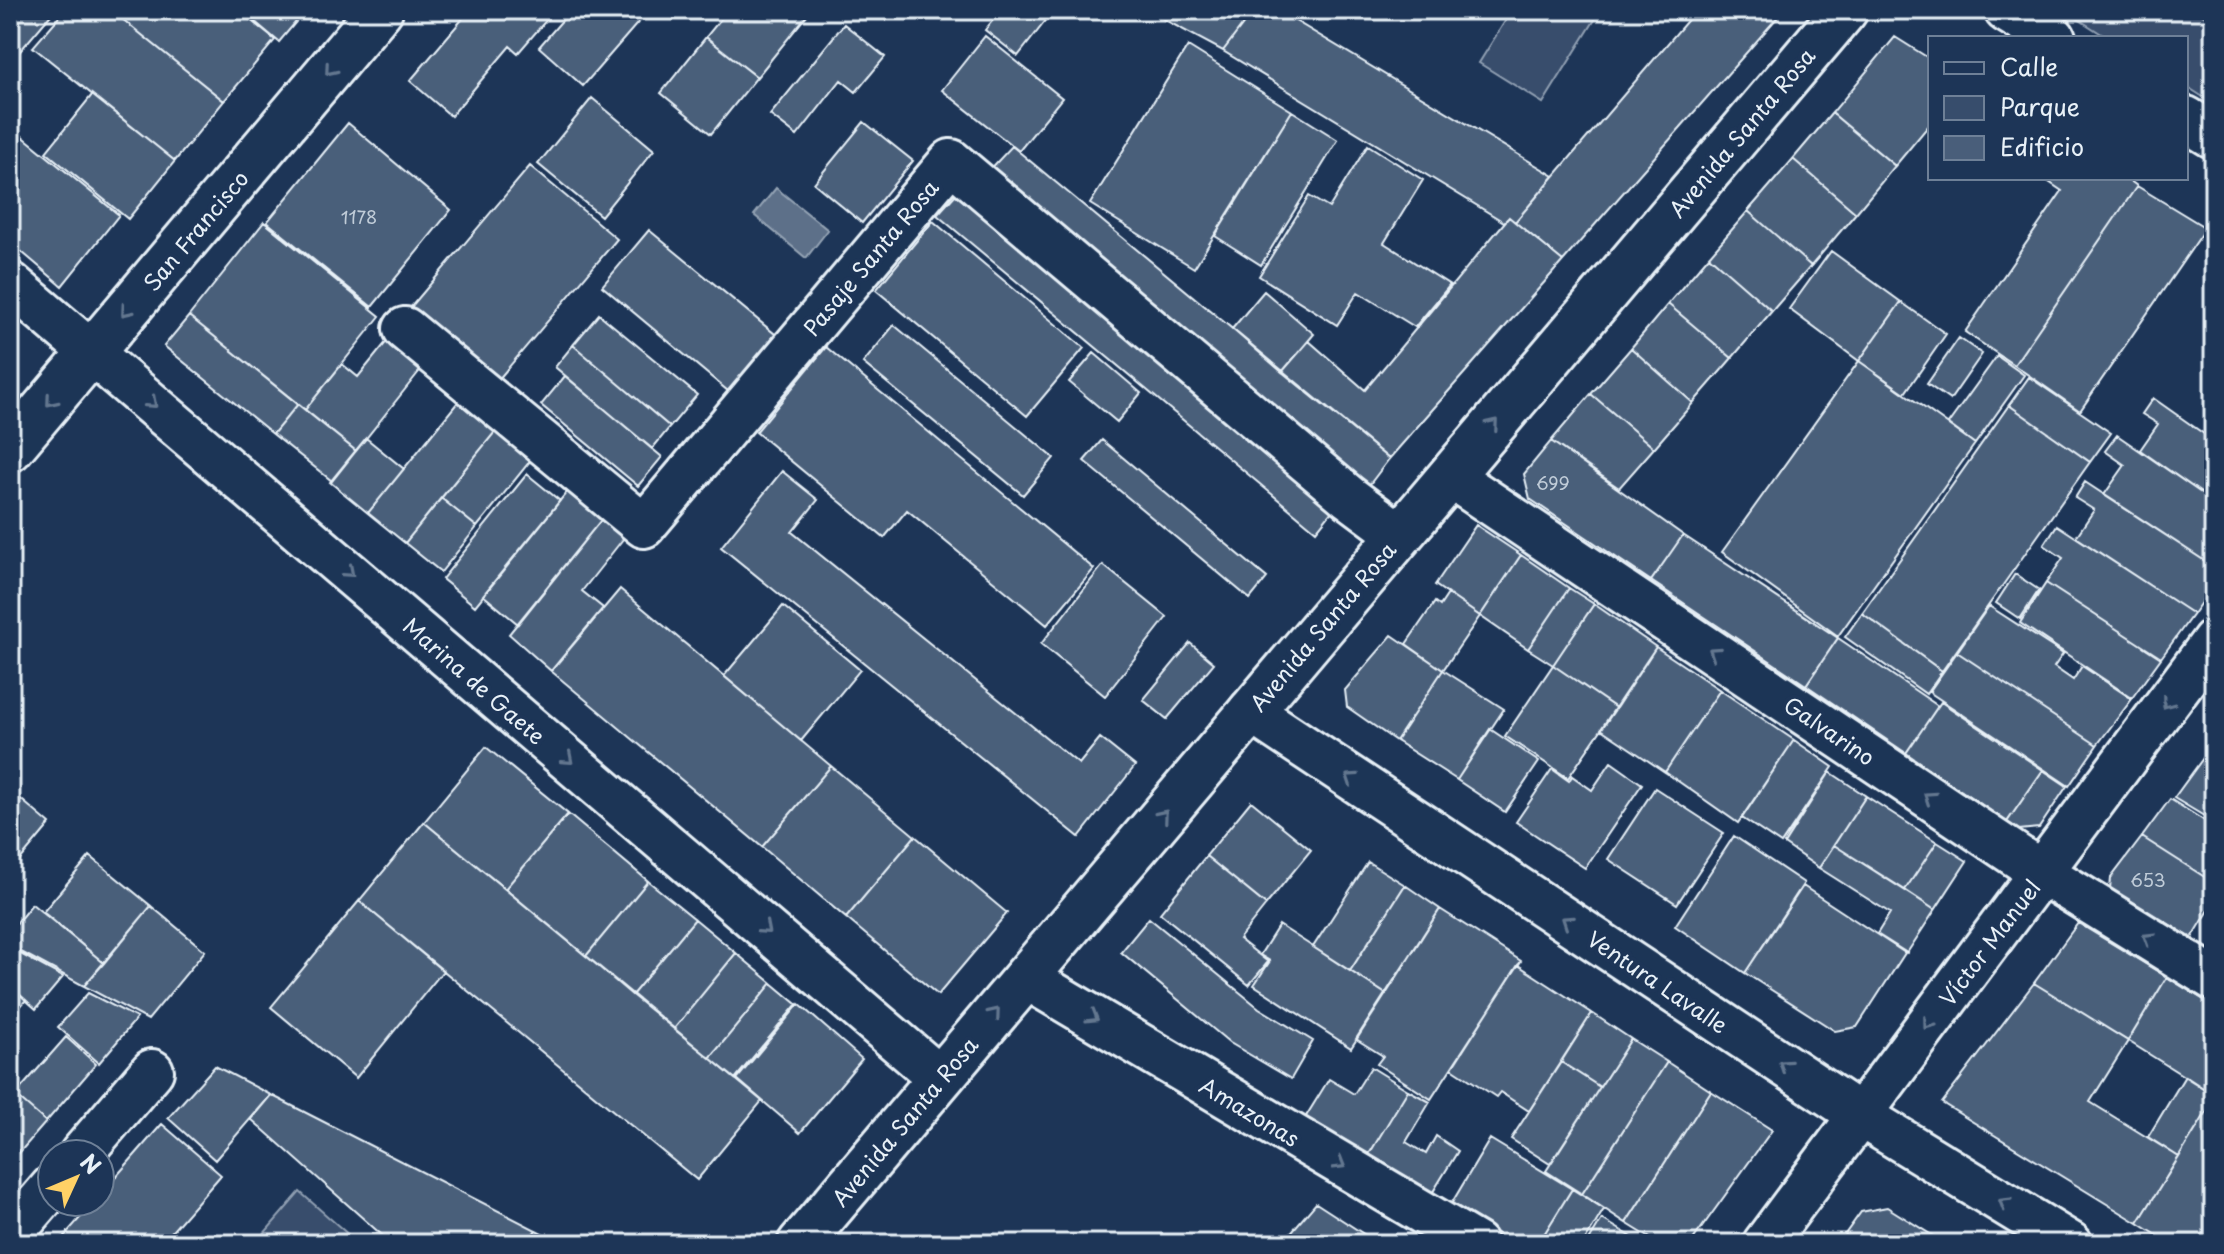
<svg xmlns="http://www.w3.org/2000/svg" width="2224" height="1254" font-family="'Playpen Sans',sans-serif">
<rect width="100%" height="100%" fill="#1d3557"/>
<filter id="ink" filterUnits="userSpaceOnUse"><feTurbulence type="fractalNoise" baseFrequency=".0125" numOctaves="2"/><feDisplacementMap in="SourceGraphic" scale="16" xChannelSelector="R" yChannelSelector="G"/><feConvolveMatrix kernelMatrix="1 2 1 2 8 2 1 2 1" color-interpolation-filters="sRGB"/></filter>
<g filter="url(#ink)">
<path fill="#374d6c" stroke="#909fb2" stroke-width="2" d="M1512,10h82l5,3 -56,90 -64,-40z
M2064,10h132l18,12v82l-28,-18v-48h-78z
M300,1192l59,52h-104z"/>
<path fill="#5d7089" stroke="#95a4b5" stroke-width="2" d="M776,188l52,42 -22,28 -52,-43z"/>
<path fill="#495e7a" stroke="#e8f1f8" stroke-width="2" d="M10,10h45l-45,53z
M65,10h46l113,91 -49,60 -142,-114z
M111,10h127l37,30 -51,61z
M241,10h65l-27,32z
M470,10h85l-37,43 -8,-7 -59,70 -41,-35z
M571,10h78l-66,76 -44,-39z
M728,10h83l-54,67 -51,-40z
M1001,10h53l-36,46 -33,-26z
M1170,10h84l-31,41 -60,-32z
M1254,10h23l277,166 -39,46 -6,-5 -5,5 -281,-171z
M1685,10h99l-221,251 -48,-39 177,-207z
M844,24l41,33 -29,35 -15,-12 -44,56 -27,-21z
M985,36l77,62 -43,53 -77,-61z
M706,37l51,40 -46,57 -50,-41z
M1895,37l35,22v65l-35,42 -63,-53z
M1188,46l104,65 -98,157 -104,-64z
M92,95l83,66 -47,58 -82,-67z
M592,98l62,52 -53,66 -63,-52z
M1292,111l46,29 -77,125 -46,-29z
M1832,113l63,53 -39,47 -63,-54z
M864,122l49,39 -51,62 -48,-40z
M348,123l103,87 -79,97 -105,-85z
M10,126l109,89 -57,71 -52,-44z
M1368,145l55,35 -39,63 66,42 -35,42 -57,-35 -21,33 -78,-49 50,-80 20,12z
M1012,146l377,313 -26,34 -379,-317z
M1793,159l63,54 -45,53 -63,-55z
M530,166l87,73 -119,141 -87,-73z
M2043,178h83l11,8 -123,179 -49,-33 97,-141z
M965,184l376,316 -25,31 -379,-316z
M2137,186l69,42 -126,183 -66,-46z
M1748,211l63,55 -39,45 -63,-55z
M1509,217l54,44 -174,198 -107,-87 27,-31 56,49z
M933,221l151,127 -57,68 -151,-126z
M264,222l116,94 -75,94 -116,-94z
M649,230l132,109 -47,57 -132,-110z
M1831,251l70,51 -42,59 -70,-52z
M1709,256l63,55 -40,47 -64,-54z
M1264,291l50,43 -32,38 -50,-43z
M1901,302l45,32 -41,59 -46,-32z
M1668,304l64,54 -39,45 -62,-55z
M599,314l98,81 -27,32 -97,-82z
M189,316l109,88 -25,30 -109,-88z
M894,325l160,133 -31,37 -160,-132z
M392,335l34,28 -70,88 -51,-41 37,-46 16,13z
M1959,338l23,16 -32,46 -23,-16z
M573,345l97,82 -18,22 -97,-82z
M826,347l268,222 -47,56 -140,-115 -23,28 -128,-106z
M1631,348l62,55 -39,45 -63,-54z
M1094,353l47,40 -24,29 -48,-40z
M1997,356l27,19 -49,69 -27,-20z
M1859,361l116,83 -137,192 -116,-84z
M565,376l97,81 -24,29 -97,-81z
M2029,377l82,56 -21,29 -81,-57z
M1591,394l63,54 -35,40 -68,-47z
M462,397l37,30 -94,116 -37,-30z
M2153,398l61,43v61l-74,-52 18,-26 -16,-10z
M298,404l58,47 -24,30 -59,-47z
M2009,405l81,57 -148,209 -80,-58z
M499,427l36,28 -58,72 -36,-29z
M2117,435l97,67v65l-110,-72 21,-30 -20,-14z
M366,438l38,31 -36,44 -38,-31z
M1102,440l165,138 -17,21 -166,-138z
M1551,441l132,94 -32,46 -121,-82 -6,-25z
M782,471l36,29 -26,32 287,232 21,-26 35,28 -56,71 -358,-290z
M527,474l33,27 -85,105 -33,-27z
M2085,482l129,85v17l-21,30 -117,-77 18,-27 -19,-12z
M571,487l34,28 -87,109 -35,-29z
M441,498l36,29 -36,45 -36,-29z
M605,515l22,19 -45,57 21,17 -52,63 -42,-37z
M1476,525l45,30 -41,61 -45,-31z
M2057,525l136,89 -32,44 -115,-75 17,-25 -19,-13z
M1683,535l155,103 -32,47 -155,-104z
M1521,555l48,33 -41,61 -48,-33z
M1103,565l64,52 -62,79 -64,-52z
M2015,574l24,16 -19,29 -24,-16z
M2046,583l115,75 -29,40 -112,-75z
M1569,588l25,16 -41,61 -25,-16z
M620,589l211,177 -69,81 -211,-176z
M1448,594l32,22 -37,54 -37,-26 29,-42 5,4z
M1594,604l62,43 -40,61 -63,-43z
M783,606l77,64 -59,71 -77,-65z
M1989,606l74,48 -9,13 19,13 9,-14 50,33 -35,46 -140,-93z
M1862,613l80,58 -16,23 -81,-57z
M1392,635l51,35 -47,71 -49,-34 -2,-17z
M1838,638l100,68 -32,47 -100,-68z
M1190,643l24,20 -47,56 -24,-19z
M1656,647l64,43 -55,82 -64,-43z
M1957,652l140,93 -28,41 -140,-94z
M1553,665l63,43 -48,70 -63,-42z
M1443,670l61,39 -47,71 -61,-39z
M1720,690l74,50 -56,83 -73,-51z
M1941,702l102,68 -36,52 -101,-69z
M1490,729l49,33 -34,50 -48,-32z
M1794,740l39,27 -52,77 -39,-26z
M2214,743v79l-40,-24z
M486,747l82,67 -63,75 -81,-67z
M1611,762l31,22 -57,84 -69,-46 36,-53 17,12 3,-5 20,14z
M831,766l84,70 -69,82 -84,-71z
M2043,770l24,16 -28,42 -20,2 -12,-8z
M1830,772l36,24 -47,72 -35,-24z
M1655,788l69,45 -47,71 -69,-45z
M10,790l40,34 -40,48z
M1866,796l71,46 -32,48 -71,-45z
M2170,799l44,28v56l-72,-46z
M1251,801l60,49 -45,55 -60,-49z
M568,814l80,67 -62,75 -81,-67z
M424,822l338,279 -65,79 -338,-279z
M915,836l92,77 -69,82 -92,-77z
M1734,836l70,47 -59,90 -70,-47z
M2142,837l72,46v19l-22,36 -82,-49 1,-11z
M1937,842l30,19 -32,49 -30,-20z
M1834,845l101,65 -28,43 -30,-19 13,-21 -71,-45z
M90,856l61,50 -47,57 -61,-51z
M1206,856l60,49 -27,34 29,23 -19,23 -89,-72z
M1368,862l37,23 -55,86 -37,-24z
M648,881l47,38 -63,76 -46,-39z
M1405,885l35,24 -54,85 -36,-23z
M1803,886l102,67 -48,74 -22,4 -90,-58z
M359,901l84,70 -87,107 -85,-71z
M32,904l72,59 -20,23 -74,-40v-15z
M151,906l54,45 -57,69 -64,-34z
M1440,909l81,52 -90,138 -54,-35 6,-8 -27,-17z
M1149,918l110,90 54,33 -22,38 -61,-36 -109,-91z
M695,919l41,34 -62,76 -42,-34z
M2078,923l89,54 -39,64 -94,-58z
M1279,925l107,69 -35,54 -97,-63 16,-24 -10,-6z
M15,951l48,26 -27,32 -26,-23v-30z
M736,953l36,30 -62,75 -36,-29z
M1518,965l74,48 -63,98 -29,-19 -4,5 -44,-29z
M2167,977l47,29v89l-86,-54z
M772,983l25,21 -62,75 -25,-21z
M2034,983l94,58 -38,61 89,55 -41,66 -196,-120z
M10,986l16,14 -16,18z
M88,993l49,25 -38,45 -41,-36z
M799,1004l63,55 -62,74 -63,-54z
M1592,1013l39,26 -31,48 -39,-25z
M66,1037l30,27 -50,58 -31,-27z
M1631,1039l36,23 -85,132 -36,-23z
M1561,1062l39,25 -50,77 -39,-25z
M1667,1062l44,29 -85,132 -44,-29z
M215,1066l56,29 -56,65 -47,-42z
M1371,1067l37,23 -40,66 -63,-38 24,-39 25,15z
M2185,1076l29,19v5l-35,57 -31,-20z
M1408,1090l22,12 -24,40 20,12 10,-18 22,15 -27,44 -63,-39z
M1711,1091l61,39 -82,114h-30l-34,-21z
M15,1095l31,27 -33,38 -3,-3v-56z
M271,1095l265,135 -11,14h-133l-141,-125z
M2214,1100v144h-43l-33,-21z
M162,1124l59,51 -60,69h-104l37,-42h6v-7z
M1490,1139l82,50 -34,55h-25l-63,-38z
M1572,1189l32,20 -21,35h-45z
M1316,1203l63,41h-98z
M1887,1207l59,37h-108l23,-32z
M1602,1219l30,18 -5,7h-40z
M536,1230l27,14h-38z"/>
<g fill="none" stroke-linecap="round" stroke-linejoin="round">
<defs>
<path id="minor" d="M10,283l930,795
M405,329l239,197 307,-365 398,336 51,38
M1450,476l591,396 173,107
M1250,711l610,404 211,129
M1025,977l451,267
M81,1154l71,-83
M10,1236l42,-49
M1764,1244l450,-604"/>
<path id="secondary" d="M10,449l370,-439
M800,1244l1045,-1234"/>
<path id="primary" d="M2007,10l46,28
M2186,119l28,17"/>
</defs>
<use href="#minor" stroke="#e8f1f8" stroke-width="48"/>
<use href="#secondary" stroke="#e8f1f8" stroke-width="50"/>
<use href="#primary" stroke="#e8f1f8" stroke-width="50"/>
<use href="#minor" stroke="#1d3557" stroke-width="42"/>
<use href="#secondary" stroke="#1d3557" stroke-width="44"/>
<use href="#primary" stroke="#1d3557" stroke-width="44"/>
</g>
<defs><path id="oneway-chevron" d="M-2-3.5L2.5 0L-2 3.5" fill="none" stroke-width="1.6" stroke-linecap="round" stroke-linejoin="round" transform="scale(2)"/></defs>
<g stroke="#64778f">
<use href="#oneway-chevron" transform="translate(330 70) rotate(130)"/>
<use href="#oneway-chevron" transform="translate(126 311) rotate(130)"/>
<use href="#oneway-chevron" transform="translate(51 401) rotate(130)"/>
<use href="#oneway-chevron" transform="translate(152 403) rotate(41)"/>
<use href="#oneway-chevron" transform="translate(1493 424) rotate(-50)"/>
<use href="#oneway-chevron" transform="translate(349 572) rotate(41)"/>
<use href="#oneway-chevron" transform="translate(1714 652) rotate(-146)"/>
<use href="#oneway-chevron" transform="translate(2167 703) rotate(127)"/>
<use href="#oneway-chevron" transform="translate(568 759) rotate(41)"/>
<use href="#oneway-chevron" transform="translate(1351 778) rotate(-146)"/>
<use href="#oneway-chevron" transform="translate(1929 797) rotate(-146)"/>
<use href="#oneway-chevron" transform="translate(1163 815) rotate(-50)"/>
<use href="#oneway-chevron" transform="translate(1567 921) rotate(-146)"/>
<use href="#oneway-chevron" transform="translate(765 929) rotate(41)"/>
<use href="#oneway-chevron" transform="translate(2148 938) rotate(-148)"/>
<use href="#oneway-chevron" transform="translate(995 1013) rotate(-50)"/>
<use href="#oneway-chevron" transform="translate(1093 1017) rotate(31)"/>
<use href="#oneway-chevron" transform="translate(1928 1024) rotate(127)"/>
<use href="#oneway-chevron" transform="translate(1784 1065) rotate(-146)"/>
<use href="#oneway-chevron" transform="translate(1340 1164) rotate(31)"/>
<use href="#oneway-chevron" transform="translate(2004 1203) rotate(-149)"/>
</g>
</g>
<g text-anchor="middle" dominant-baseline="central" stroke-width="8" stroke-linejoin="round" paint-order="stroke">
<g font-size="18" fill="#c0ccd8">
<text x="359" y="216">1178</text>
<text x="1553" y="482">699</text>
<text x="2148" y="879">653</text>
</g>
<g font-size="22" fill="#e8f1f8" stroke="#1d3557">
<text transform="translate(1741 132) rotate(-50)">Avenida Santa Rosa</text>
<text transform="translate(195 230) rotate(-50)">San Francisco</text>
<text transform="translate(870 257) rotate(-50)">Pasaje Santa Rosa</text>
<text transform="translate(1322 626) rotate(-50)">Avenida Santa Rosa</text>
<text transform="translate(475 680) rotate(41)">Marina de Gaete</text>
<text transform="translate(1830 730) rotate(34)">Galvarino</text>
<text transform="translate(1989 942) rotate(-53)">Víctor Manuel</text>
<text transform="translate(1658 981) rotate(34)">Ventura Lavalle</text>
<text transform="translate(1250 1111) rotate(31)">Amazonas</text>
<text transform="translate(904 1121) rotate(-50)">Avenida Santa Rosa</text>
</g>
</g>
<rect width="2224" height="1254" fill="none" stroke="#1d3557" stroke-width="40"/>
<rect x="20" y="20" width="2184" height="1214" fill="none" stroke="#e8f1f8" stroke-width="3" filter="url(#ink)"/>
<rect x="1928" y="36" width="260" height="144" fill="#1d3557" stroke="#6e8097" stroke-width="2"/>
<rect x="1944" y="62" width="40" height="12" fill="#1d3557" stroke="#6e8097" stroke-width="2"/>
<text x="2000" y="76" font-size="24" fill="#e8f1f8">Calle</text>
<rect x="1944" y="96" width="40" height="24" fill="#374d6c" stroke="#6e8097" stroke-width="2"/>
<text x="2000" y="116" font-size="24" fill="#e8f1f8">Parque</text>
<rect x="1944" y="136" width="40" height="24" fill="#495e7a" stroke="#6e8097" stroke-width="2"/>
<text x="2000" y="156" font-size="24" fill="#e8f1f8">Edificio</text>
<g transform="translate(76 1178) rotate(46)"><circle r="38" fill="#1d3557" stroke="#6e8097" stroke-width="2"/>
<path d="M0-6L14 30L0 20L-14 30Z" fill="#ffd166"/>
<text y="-12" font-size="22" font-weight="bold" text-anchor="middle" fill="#e8f1f8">N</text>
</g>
</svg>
